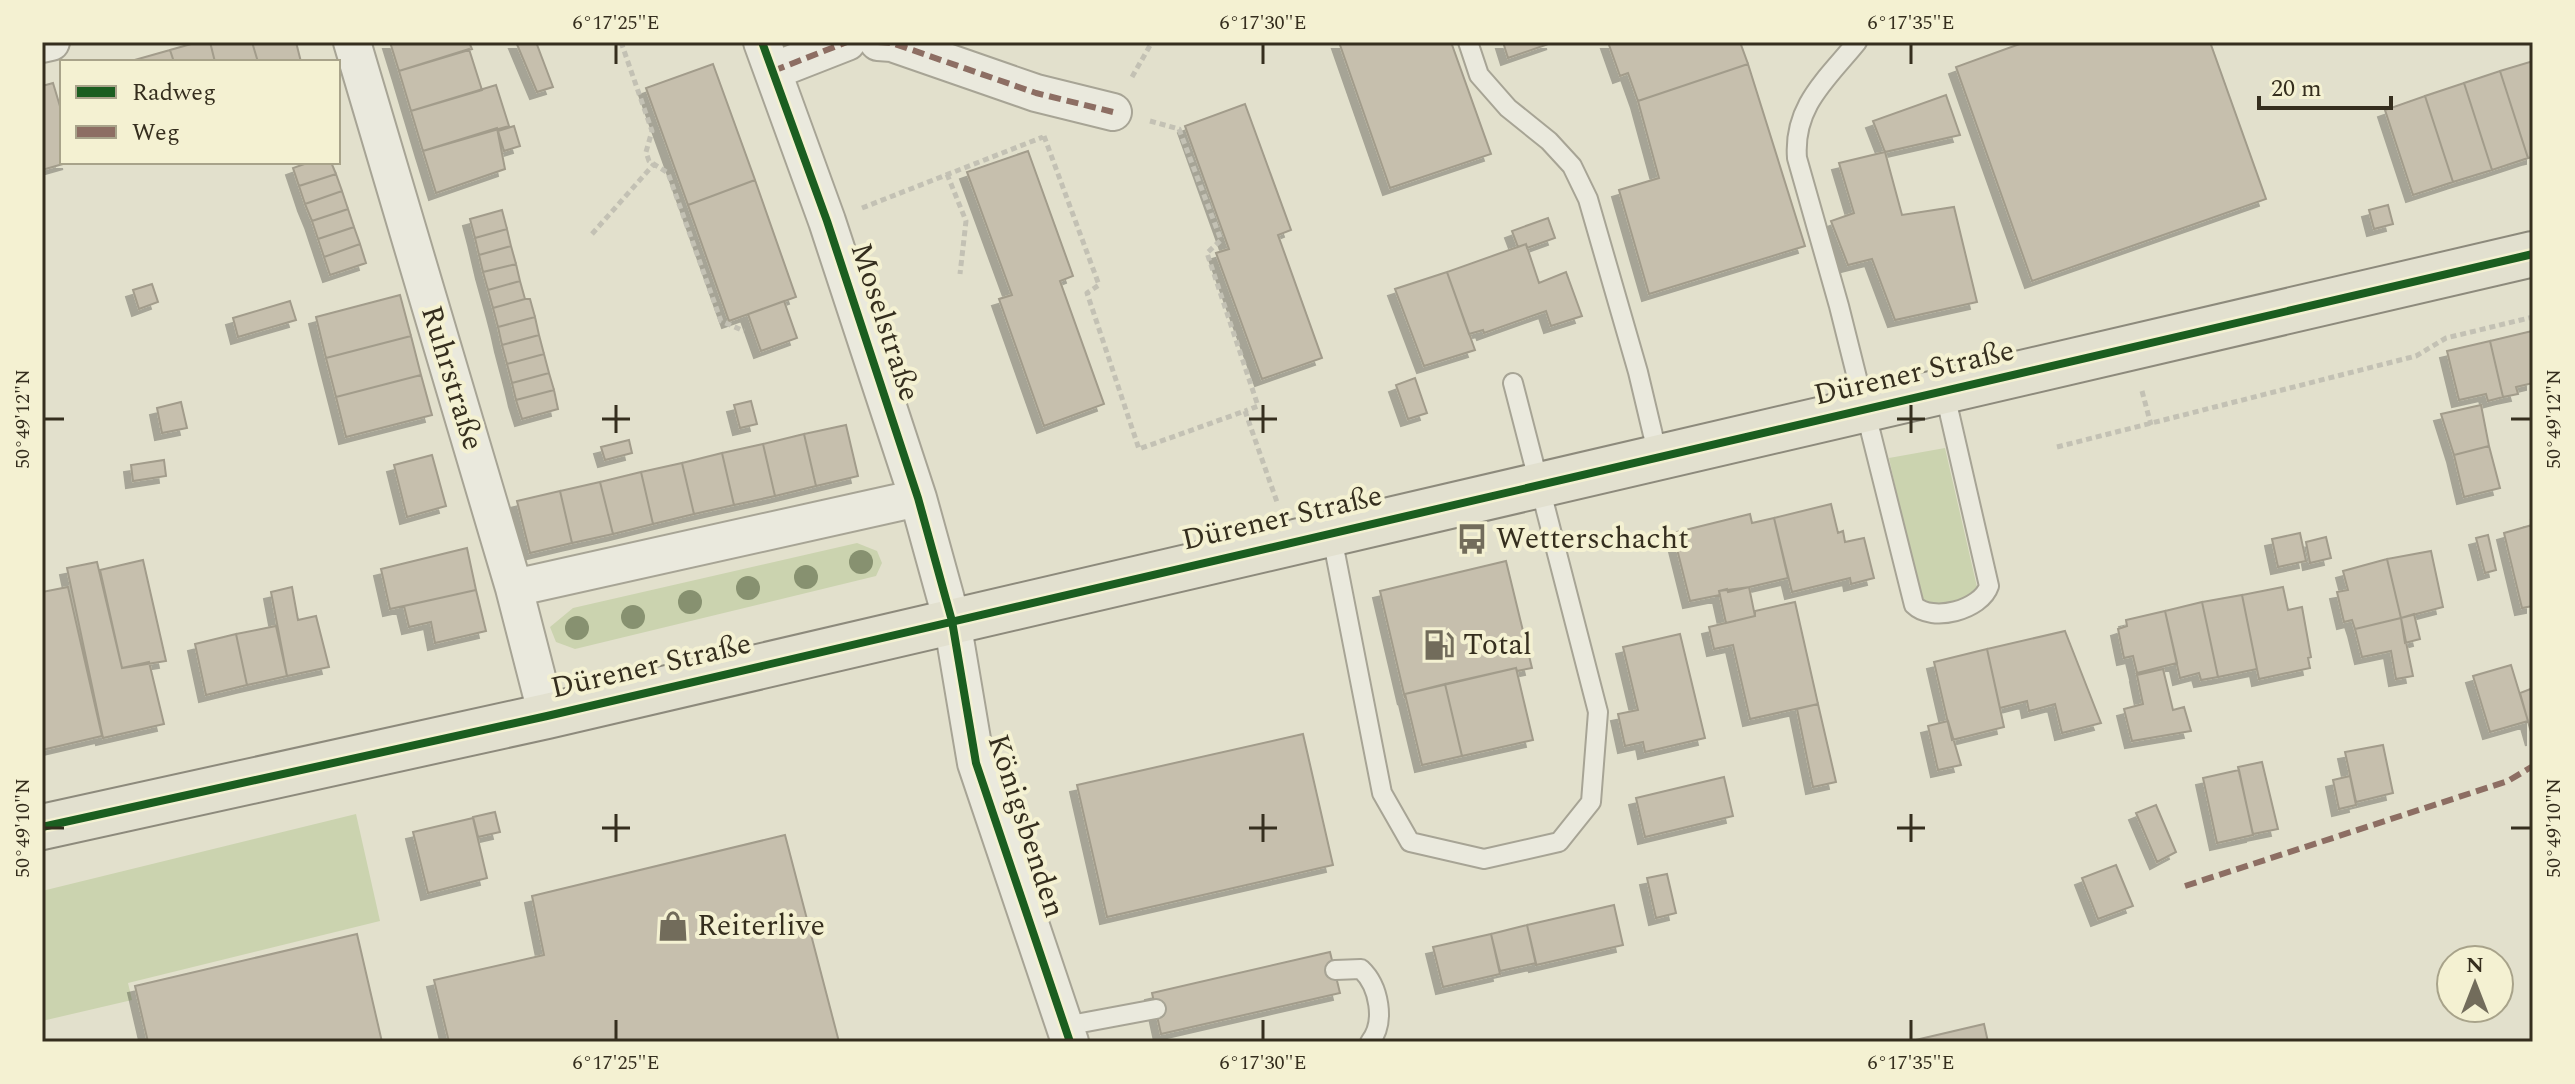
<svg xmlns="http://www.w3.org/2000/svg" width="2575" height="1084" font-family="Spectral,serif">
<defs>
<filter id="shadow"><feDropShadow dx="-7" dy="7" stdDeviation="0" flood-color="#0004"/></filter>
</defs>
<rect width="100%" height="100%" fill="#e2e0cc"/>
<path fill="#cbd3af" d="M1945,448l32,139 -4,10 -42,9 -11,-6 -31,-142z
M857,543l20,8 5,12 -6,13 -301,73 -19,-7 -6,-15 23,-19z
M356,814l24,107 -252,62 4,17 -90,21v-130z"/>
<path fill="#c6bfad" stroke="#a29c8b" stroke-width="2" filter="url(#shadow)" d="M198,42h12l5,20h-41l-4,-12z
M210,42h42l6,20h-43z
M252,42h44l5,20h-43z
M390,42h79l3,7 -73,22z
M516,42h20l17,45 -16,5z
M1339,42h112l40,112 -101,34z
M1503,42h51l-46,16z
M1608,42h132l8,22 -110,37 -10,-28 -8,3z
M2025,42h185l56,157 -234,82 -76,-214z
M469,49l13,41 -71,21 -12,-40z
M170,50l4,12h-42l-1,-1z
M2533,61v96l-5,1 -28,-87z
M713,64l42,116 -67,25 -42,-117z
M1748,64l57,182 -156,48 -30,-104 40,-12 -21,-77z
M2500,71l28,87 -36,12 -28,-87z
M53,83l9,30v49h8l-28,8v-84z
M2464,83l28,87 -39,12 -28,-86z
M496,85l13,41 -86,25 -12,-40z
M1946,95l14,40 -75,17 -12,-31z
M2425,96l28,86 -40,13 -28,-85z
M1245,104l46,126 -13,5 44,123 -60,21 -46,-126 13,-4 -44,-123z
M514,126l6,20 -16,5 -6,-20z
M497,128l8,41 -69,24 -13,-42z
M1028,151l45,125 -13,5 44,123 -60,22 -45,-127 13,-4 -45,-123z
M1885,152l17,63 52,-8 23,95 -82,18 -23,-61 -24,6 -17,-44 23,-8 -15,-50z
M310,162h21l5,12 -37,12 -6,-18z
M336,174l6,17 -37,13 -6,-18z
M755,180l41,117 -67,24 -41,-116z
M342,191l6,18 -36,12 -7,-17z
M2388,205l5,19 -19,5 -5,-19z
M348,209l6,18 -36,12 -6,-18z
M502,210l5,19 -32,9 -5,-19z
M1548,218l7,20 -28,10 -1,-4 -8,3 -6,-16z
M354,227l6,17 -36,13 -6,-18z
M507,229l4,17 -32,9 -4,-17z
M360,244l6,19 -36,12 -6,-18z
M1526,244l13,39 27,-11 16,44 -31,10 -5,-15 -62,22 -1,-3 -14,4 -22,-62z
M511,246l5,18 -33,8 -4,-17z
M516,264l4,17 -32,9 -5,-18z
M1447,272l28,78 -51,16 -29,-77z
M520,281l5,18 -32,9 -5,-18z
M152,284l6,18 -19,7 -6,-19z
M400,295l11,41 -85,22 -10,-41z
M525,299h5l5,18 -37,10 -5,-19z
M290,301l6,19 -58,17 -5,-19z
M784,301l13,37 -36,13 -13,-37z
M535,317l4,18 -37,10 -4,-18z
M2532,331l1,52 -17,4 2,7 -15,3 -13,-56z
M539,335l5,19 -37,10 -5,-19z
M411,336l10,39 -85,22 -10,-39z
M2490,341l13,56 -15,4 -2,-7 -27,6 -12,-49z
M544,354l5,19 -37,10 -5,-19z
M549,373l5,17 -38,10 -4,-17z
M421,375l11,40 -86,22 -10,-40z
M1415,378l12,35 -19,6 -12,-34z
M554,390l4,19 -36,10 -6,-19z
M751,401l6,23 -17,4 -6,-23z
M181,402l6,26 -25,5 -5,-25z
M2481,405l8,41 -35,9 -13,-41z
M846,425l12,51 -42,10 -12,-52z
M804,434l12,52 -41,10 -12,-52z
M629,440l3,13 -27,7 -4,-13z
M763,444l12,52 -41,9 -12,-52z
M2489,446l11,42 -36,9 -10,-42z
M722,453l12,52 -40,9 -12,-51z
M432,455l14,51 -39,11 -13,-52z
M164,460l2,16 -33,5 -2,-16z
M682,463l12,51 -41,10 -12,-52z
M641,472l12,52 -40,10 -13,-52z
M600,482l13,52 -41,9 -12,-52z
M560,491l12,52 -42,10 -13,-52z
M1831,504l7,29 5,-2 2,11 19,-4 10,40 -23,6 -1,-6 -58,14 -18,-74z
M1750,514l2,9 22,-5 14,60 -60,14 -1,-3 -8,2 1,4 -30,6 -17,-68z
M2531,520h2v86l-11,2 -18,-75 28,-8z
M2300,533l6,28 -28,6 -6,-28z
M2488,535l8,35 -11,3 -9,-35z
M2326,537l5,21 -21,5 -4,-21z
M467,548l9,42 -86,19 -9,-40z
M2431,551l12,56 -42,11 -14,-59z
M2387,559l14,59 -46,11 -3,-9 -8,2 -7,-30 11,-2 -5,-19z
M143,560l23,101 -44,7 -22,-98z
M1506,561l26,107 -15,3 -1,-3 -111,26v4l-25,-107z
M97,562l25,106 27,-6 15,62 -61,14 -36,-170z
M68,587l34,149 -60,14v-158z
M292,587l6,33 18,-4 13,51 -42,9 -16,-84z
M1749,587l6,29 -29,7 -7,-32z
M2283,587l5,23 14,-3 9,50 -3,1 2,10 -51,11 -17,-84z
M476,590l10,41 -51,12 -4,-21 -22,5 -5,-21z
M2242,595l15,74 -39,8 -16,-75z
M1795,602l23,102 -68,15 -17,-74 -19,4 -5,-22 46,-11v-5z
M2202,602l16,75 -17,3 -2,-7 -19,5 -15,-67z
M2165,611l12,52 -40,10 -4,-17 -9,2 -6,-29 9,-3 -1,-6z
M2414,614l6,25 -15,4 -4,-25z
M2401,618l12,58 -17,3 -5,-28 -29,6 -7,-28z
M276,626l11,50 -40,9 -11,-51z
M2065,631l36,92 -39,10 -7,-29 -26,7 -2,-10 -27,7 -13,-59z
M236,634l11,51 -41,10 -11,-51z
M1680,634l25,104 -60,14 -2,-10 -18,4 -7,-32 20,-4 -15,-63z
M1987,649l17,78 -52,13 -18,-78z
M2511,665l17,56 -38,11 -17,-56z
M1516,668l17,72 -71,16 -17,-72z
M2163,669l10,41 11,-3 7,24 -59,10 -8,-32 19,-5 -6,-29z
M1445,684l17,72 -40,9 -17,-71z
M2533,688v51l-13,-46z
M1818,704l18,78 -23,5 -16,-78z
M1948,721l13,44 -23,5 -10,-44z
M1303,734l30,131 -226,52 -30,-132z
M2383,745l10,48 -37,9 -11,-50z
M2262,762l16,67 -25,5 -15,-67z
M2239,770l14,65 -36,8 -14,-65z
M2350,776l6,29 -17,4 -6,-29z
M1724,777l9,39 -88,21 -9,-39z
M2156,805l20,47 -19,10 -21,-49z
M495,812l5,20 -22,5 -5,-20z
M473,818l14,60 -59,15 -15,-61z
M785,835l54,207h-390l-15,-62 110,-25 -12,-59z
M2116,865l17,41 -35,13 -16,-41z
M1667,874l9,39 -20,5 -9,-40z
M1614,905l9,40 -87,20 -9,-40z
M1527,925l9,38 -36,8 -9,-37z
M357,934l25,108h-234l-13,-56z
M1491,934l9,40 -57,13 -10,-40z
M1330,952l10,41 -179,41 -9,-41z
M1984,1024l4,18h-81z"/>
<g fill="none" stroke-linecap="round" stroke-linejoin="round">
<defs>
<path id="lane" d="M1468,42l11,33 29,33 41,33 23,25 16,33 50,173 20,84
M1857,42c-30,37 -64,64 -60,116l42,148 75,299c18,18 67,5 75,-19l-45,-196
M1331,532l51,261 28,49 74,17 75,-17 32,-40 7,-90 -85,-329
M1335,970l26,-1c18,17 25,53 9,73
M1065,1026l91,-17"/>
<path id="street" d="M352,42l162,546 33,128
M762,42l65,179 91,277 34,123 24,142 94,279
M878,42l14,1 144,50 77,19
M42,44l9,-2
M773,71l74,-29
M514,588l404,-90"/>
<path id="primary" d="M42,827l505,-111 1986,-462"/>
</defs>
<use href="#lane" stroke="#a7a495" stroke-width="22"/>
<use href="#street" stroke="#a7a495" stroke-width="40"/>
<use href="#primary" stroke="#8d8a7c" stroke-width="48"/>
<path stroke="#c3c1b4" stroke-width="5" stroke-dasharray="6 4" stroke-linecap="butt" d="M621,42l31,89 -6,21 3,9 19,12 53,148 23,10
M1132,77l20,-35
M1150,121l29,8 42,111 -14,13 51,153 -13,5
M1044,136l55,149 -12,8 52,156 106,-38 32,91
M947,174l19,47 -6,53
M862,208l181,-71
M592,234l62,-70
M2142,391l9,34
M2057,447l359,-91 30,-18 87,-21"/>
<use href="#lane" stroke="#eae9dd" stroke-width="18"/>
<use href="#street" stroke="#eae9dd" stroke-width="36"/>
<use href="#primary" stroke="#e2e0cf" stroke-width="44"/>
<path stroke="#8d6e63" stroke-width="6" stroke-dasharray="12 6" stroke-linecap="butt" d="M878,42l14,1 144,50 77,19
M773,71l74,-29
M2185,886l323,-105 25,-15"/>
<defs>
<path id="cycleway" d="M762,42l65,179 91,277 34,123 24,142 94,279
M42,827l505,-111 1986,-462"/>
</defs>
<use href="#cycleway" stroke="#f4f1d2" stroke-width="13"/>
<use href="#cycleway" stroke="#1b5e20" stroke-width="8"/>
</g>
<g fill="#879170">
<circle cx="861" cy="562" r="12"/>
<circle cx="806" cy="577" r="12"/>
<circle cx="748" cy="588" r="12"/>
<circle cx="690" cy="602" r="12"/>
<circle cx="633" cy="617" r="12"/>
<circle cx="577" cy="628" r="12"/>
</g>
<path fill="none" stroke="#352e1e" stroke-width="3" d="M616,44v20M1263,44v20M1911,44v20M616,405v28M1263,405v28M1911,405v28M44,419h20M602,419h28M1249,419h28M1897,419h28M2511,419h20M616,814v28M1263,814v28M1911,814v28M44,828h20M602,828h28M1249,828h28M1897,828h28M2511,828h20M616,1020v20M1263,1020v20M1911,1020v20"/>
<defs>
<symbol id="bus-bare" viewBox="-9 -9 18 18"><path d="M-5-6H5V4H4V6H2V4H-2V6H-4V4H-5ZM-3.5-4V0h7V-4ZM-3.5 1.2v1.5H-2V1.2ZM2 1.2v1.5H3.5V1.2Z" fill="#726c5b" stroke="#f4f1d2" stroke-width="2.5" paint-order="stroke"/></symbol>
<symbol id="fuel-bare" viewBox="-9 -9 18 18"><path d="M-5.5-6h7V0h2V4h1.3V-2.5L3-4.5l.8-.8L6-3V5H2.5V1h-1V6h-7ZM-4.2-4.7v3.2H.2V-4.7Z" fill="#726c5b" stroke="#f4f1d2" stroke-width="2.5" paint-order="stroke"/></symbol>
<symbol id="shop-bare" viewBox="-9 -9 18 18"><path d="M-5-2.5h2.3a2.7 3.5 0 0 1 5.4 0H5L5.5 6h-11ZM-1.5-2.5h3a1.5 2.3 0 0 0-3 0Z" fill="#726c5b" stroke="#f4f1d2" stroke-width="2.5" paint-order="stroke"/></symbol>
</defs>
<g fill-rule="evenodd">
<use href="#bus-bare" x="1450" y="517" width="44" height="44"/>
<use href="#fuel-bare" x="1417" y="623" width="44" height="44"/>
<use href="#shop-bare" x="651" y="904" width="44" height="44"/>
</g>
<g text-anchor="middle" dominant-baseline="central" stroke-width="8" stroke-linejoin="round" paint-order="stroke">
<g font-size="30" fill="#352e1e" stroke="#f4f1d2">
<text transform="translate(885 322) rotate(72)">Moselstraße</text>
<text transform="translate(1914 373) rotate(-13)">Dürener Straße</text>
<text transform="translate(452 378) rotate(73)">Ruhrstraße</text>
<text transform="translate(1282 518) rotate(-13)">Dürener Straße</text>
<text transform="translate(651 666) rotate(-13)">Dürener Straße</text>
<text transform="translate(1026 826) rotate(72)">Königsbenden</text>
</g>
<g font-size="30" fill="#352e1e" stroke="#f4f1d2" text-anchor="start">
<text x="1496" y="539">Wetterschacht</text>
<text x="1463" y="645">Total</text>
<text x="697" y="926">Reiterlive</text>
</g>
</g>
<rect width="2575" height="1084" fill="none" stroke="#f4f1d2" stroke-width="88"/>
<rect x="60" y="60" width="280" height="104" fill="#f4f1d2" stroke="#a8a38a" stroke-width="2"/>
<rect x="76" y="86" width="40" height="12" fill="#1b5e20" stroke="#a8a38a" stroke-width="2"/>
<text x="132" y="100" font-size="24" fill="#352e1e">Radweg</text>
<rect x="76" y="126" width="40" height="12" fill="#8d6e63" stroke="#a8a38a" stroke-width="2"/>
<text x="132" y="140" font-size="24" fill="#352e1e">Weg</text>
<g transform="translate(2475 984)"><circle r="38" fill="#f4f1d2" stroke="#a8a38a" stroke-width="2"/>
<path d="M0-6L14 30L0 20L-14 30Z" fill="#726c5b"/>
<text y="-12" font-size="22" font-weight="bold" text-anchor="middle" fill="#352e1e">N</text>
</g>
<path d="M2259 96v12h132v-12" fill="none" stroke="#352e1e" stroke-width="4"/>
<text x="2271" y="96" font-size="24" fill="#352e1e" stroke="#f4f1d2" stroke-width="6" paint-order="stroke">20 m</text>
<rect x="44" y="44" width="2487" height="996" fill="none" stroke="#352e1e" stroke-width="3"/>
<g font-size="20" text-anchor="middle" fill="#352e1e">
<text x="616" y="29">6°17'25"E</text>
<text x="1263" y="29">6°17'30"E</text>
<text x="1911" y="29">6°17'35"E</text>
<text transform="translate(22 419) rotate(-90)" y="7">50°49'12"N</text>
<text transform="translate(2553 419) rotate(-90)" y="7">50°49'12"N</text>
<text transform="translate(22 828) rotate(-90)" y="7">50°49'10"N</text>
<text transform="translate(2553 828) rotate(-90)" y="7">50°49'10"N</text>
<text x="616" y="1069">6°17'25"E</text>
<text x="1263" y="1069">6°17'30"E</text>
<text x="1911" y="1069">6°17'35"E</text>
</g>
</svg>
